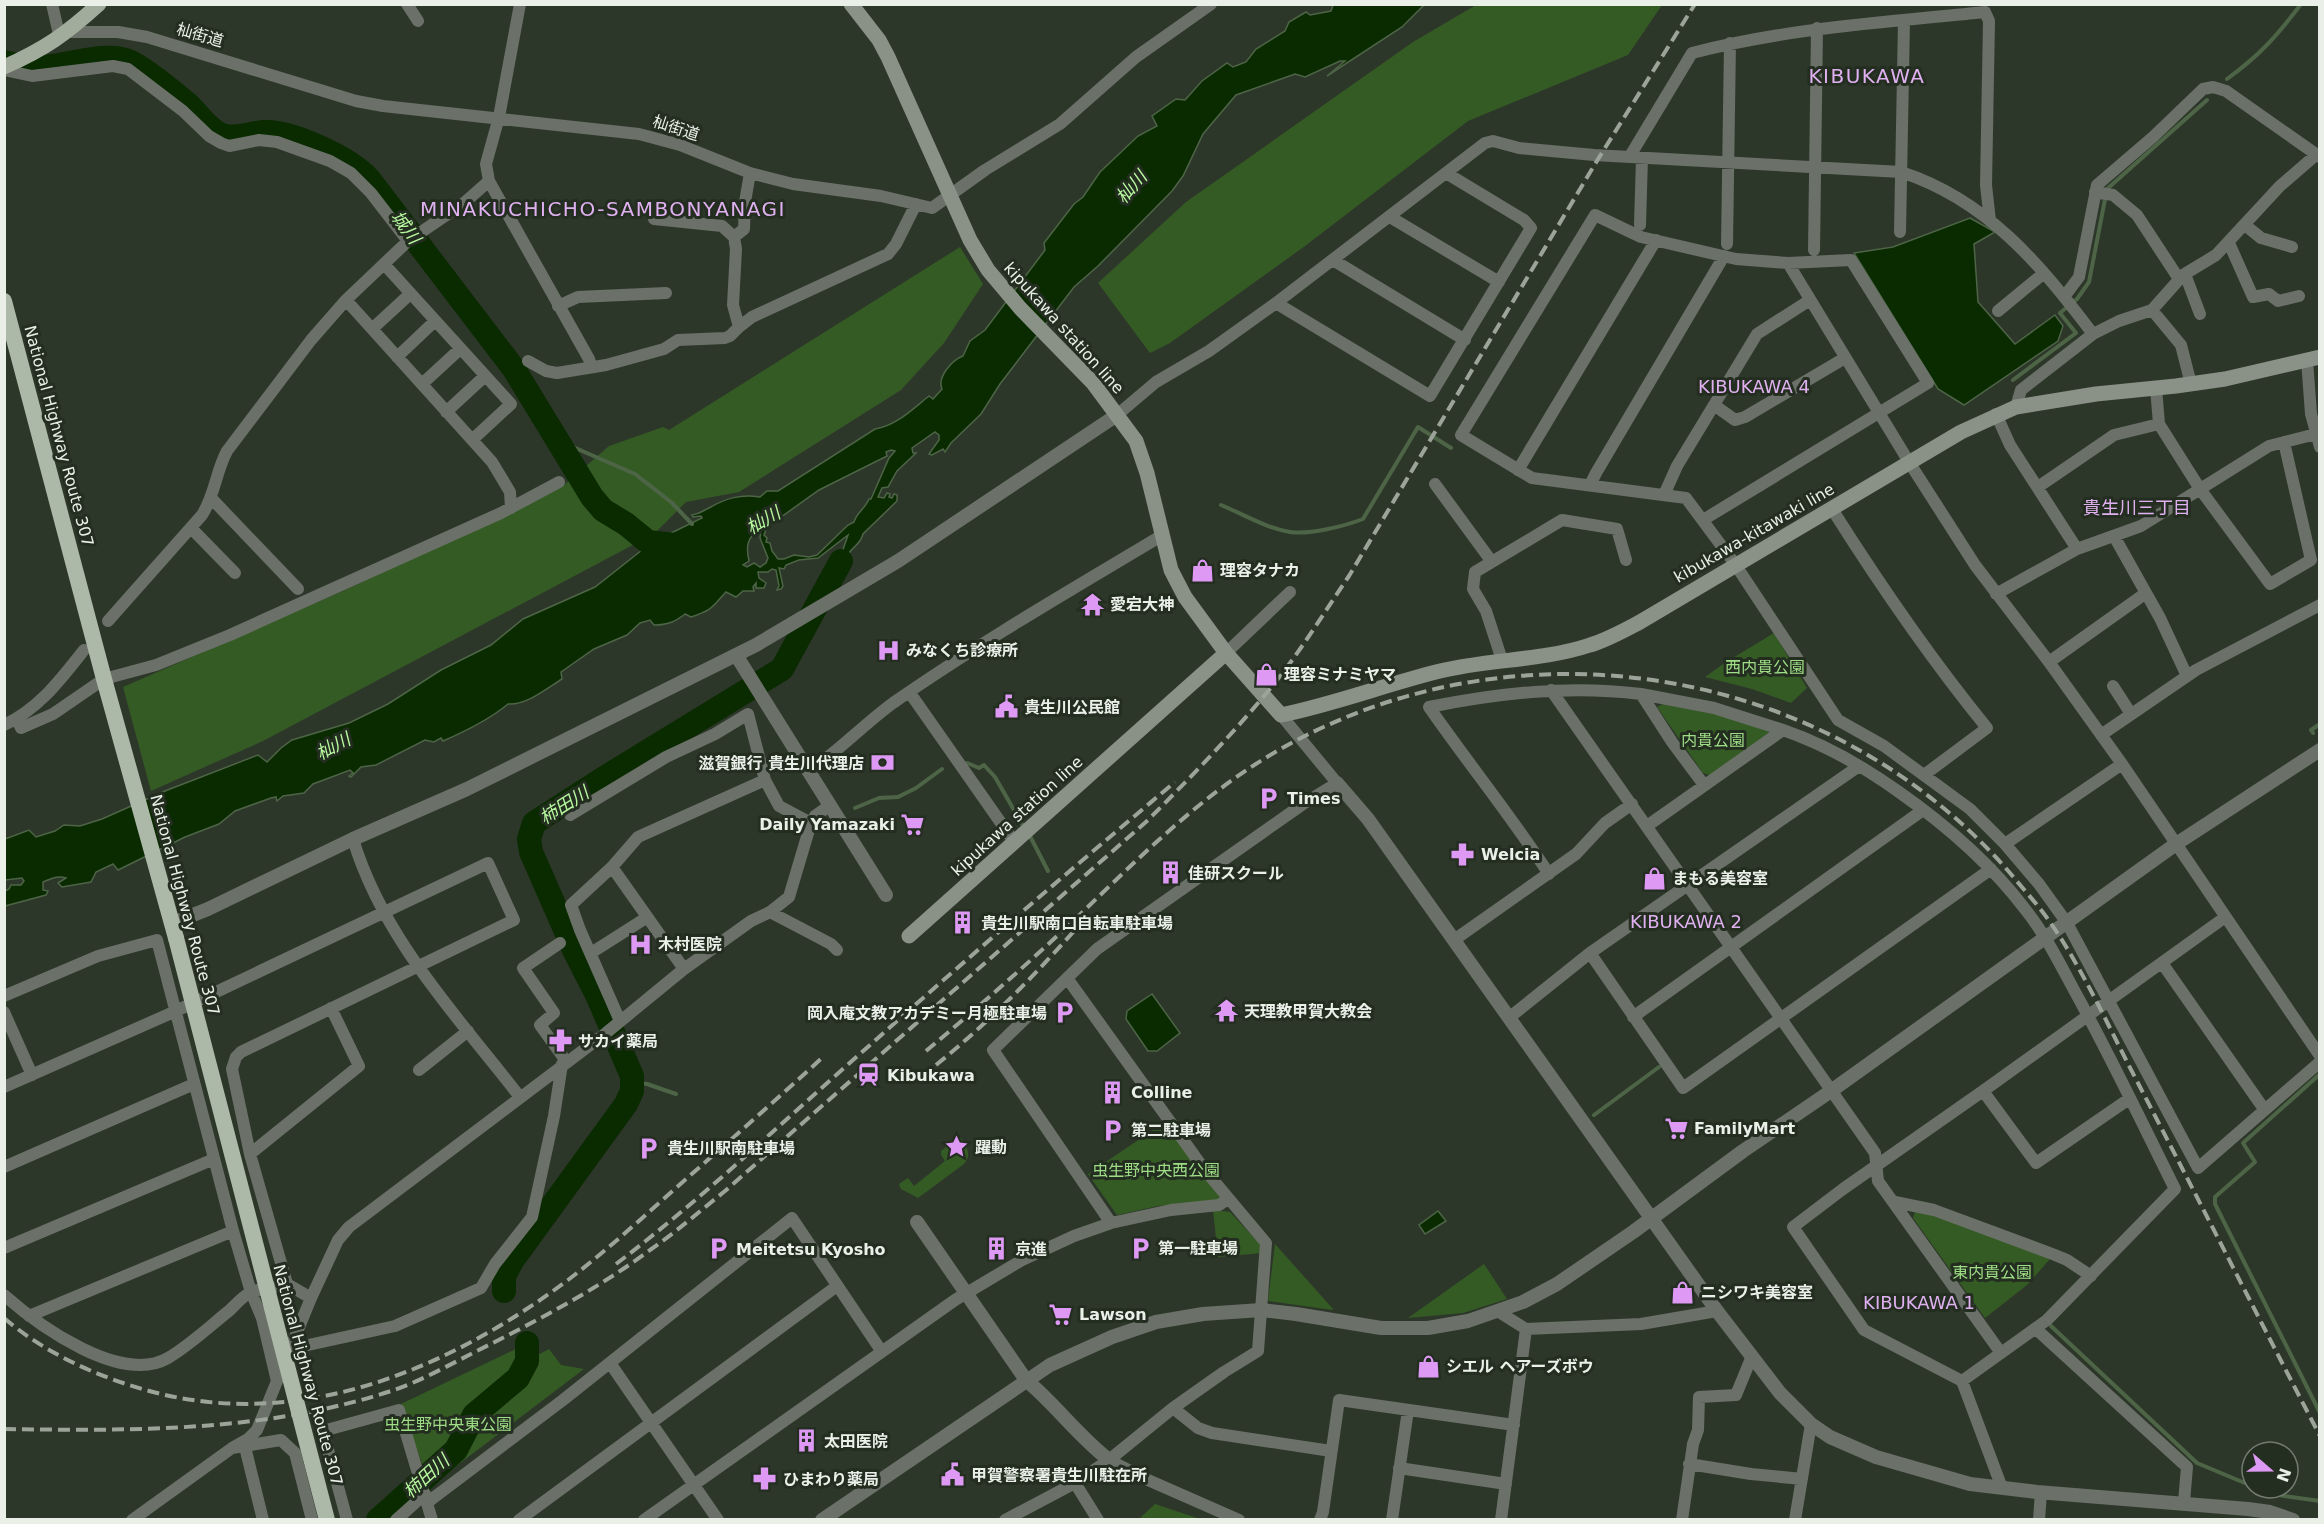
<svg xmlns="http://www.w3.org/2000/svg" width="2324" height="1524" font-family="'DejaVu Sans','Noto Sans JP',sans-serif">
<rect width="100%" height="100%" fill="#2d3729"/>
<path fill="#355b25" d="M1476,5h186l-34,50 -160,66 -163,125 -135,97 -20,10 -52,-70 88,-81 227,-160z
M960,247l23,37 -39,59 -43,47 -162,102 -53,10 -30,30 -27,15 -366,194 -112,50 -28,-104 220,-96 220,-105 46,-40 54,-19 6,3z
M1774,633l33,55 -16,15 -39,-14 -47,-12 21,-15z
M1663,704l61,12 46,16 -60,43 -7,-2 -46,-66z
M1165,1122l55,73 -2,6 -60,5 -41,9 -29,-41z
M956,1138h5c6,9 11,17 3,26l-46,34 -17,-9 -2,-5 9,-6 6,8 31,-25 -4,-6v-4l5,-4 -2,-3z
M1213,1210l17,2 30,32 2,9 -44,4z
M1915,1212l20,3 115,44 -23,26 -42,33 -72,-100z
M1275,1244l58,65v1l-65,-9z
M1484,1264l23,35 -44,14 -55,5z
M520,1347l14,10 15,-8 12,16 23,4 -154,117 -29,-82z
M1155,1504l45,15h-61z"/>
<path fill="#0a2a00" stroke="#4d6546" stroke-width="1.5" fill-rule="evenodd" d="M1333,5h91l-22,22 -75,49 18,-15h-5l-35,16 -10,-3 -59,21 -33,39 -20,42 -11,15 -74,75 -24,21 -74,97 -19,30 -30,29 -6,9 -2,-3 -11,6 -3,-1 10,-14v-5l-4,-3 -23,16 1,5h3l-19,18 -9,16 -6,1 -4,9 6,1 3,-5 3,1 -1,3 3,1 2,-4 3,1v6l-34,33c-2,9 -9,12 -14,19 -8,13 -9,29 -24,36l14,-28 9,-26 -30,23 -19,2 -13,5 -2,4 -5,-1 4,18 -2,3 -4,1 2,-4 -3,-16 -4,-1 -4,3h-10l1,6 7,5 -2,5h-8v-5l-3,4 1,4h-11l-7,6 -10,-5c-15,16 -12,17 -35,25l-6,-3c-10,8 -18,11 -31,11l-4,-5 -10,3 -13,12 -33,14 -33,23 1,7c-16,10 -35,26 -54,25 -19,16 -42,27 -65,37l-2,-3 -7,4 -9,-2 -49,25 -15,2 -10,10 -2,-1 4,-3 -3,-3 -37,14 -9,9 -21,3 -6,5 -1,-4 -5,1 -36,13 -16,13 -34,13 -67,33 -5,-6 -17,8 -5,10 -29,5 -4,-4 8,-5c-9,-3 -15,1 -23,4v8l5,1 -2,4 -41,11v-15l4,-2 2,-4h10l3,-4 -2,-3 -17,2v-41l24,-9 7,7 19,-6 9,-6 16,1 22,-7 63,-28 93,-36 9,7 14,-14 11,-8 57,-17 39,-19 53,-34 50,-25 32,-26 72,-32 47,-37 23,-14 37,-18 -1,-2 -8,1 -1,-2c8,-1 10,-4 17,-7 17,-10 32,-14 51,-11l7,-6h11l97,-62c21,-3 39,-21 54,-33l4,3 9,-10c-5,-12 10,-29 21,-33l7,-15 15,-11 60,-80 -1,-7 30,-39 9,-7 17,-25 38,-36 19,-10 -5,-10 24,-17 9,1 17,-19 25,-18 6,4 13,-5 10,-13 29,-18 4,-9 17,-10 4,3 21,-4zM891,450l4,1 -6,7 -18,41h-2c-4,10 -12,13 -15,23l-6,3 -31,30 -8,2 -15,-2 -10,4h-6l-6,-8 -2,-8 -4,-1 1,-4 -3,-3 3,-8 52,-37 68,-34 -1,-4zM761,530l-1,8 8,20 -2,5 -6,4 -6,-4 -7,4 -4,-2 6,-4c-3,-13 -3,-25 12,-31z
M1970,218l25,14 -21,12 4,58 37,42 40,-29 8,11 -5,15 -94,64 -26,-16 -84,-136 39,-6z
M1152,994l28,39 -23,18h-9l-22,-32 1,-8z
M1438,1211l8,10 -21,13 -6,-9z"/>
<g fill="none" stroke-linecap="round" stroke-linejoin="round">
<path stroke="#4d6546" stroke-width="4" d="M2227,79c33,-24 50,-43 74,-75
M2013,380l63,-47 -16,-20 17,-14 12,-17 18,-93 100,-89
M557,440l78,34 36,28 21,22
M1221,505c22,9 45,23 69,27 19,3 55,-6 73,-13l55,-92 33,21
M774,675l4,8
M2313,733l-2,-3 9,-6
M967,763l12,5 5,-3 11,12 27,47
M855,808l24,-10 19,-1 18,-9 26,-19
M1030,836l18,35
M2320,1074l-77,69 12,19 -40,35v7l105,209
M632,1082l15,2 29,10
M1594,1115l65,-48
M2051,1326l146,137 55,23
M2257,1488l27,8 36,5"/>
<path stroke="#0a2a00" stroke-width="24" d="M4,62c10,2 22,6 32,6 27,-1 65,-16 90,-8 15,4 50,34 63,45 10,10 20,25 33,30 13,5 28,-2 41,-3 28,-2 87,26 106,47l145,190 78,128 11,13 23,14 22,18 36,4
M504,1291v-15l8,-15 114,-157 6,-13v-15l-35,-81 -23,-45 -43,-98 -2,-13 5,-16 70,-45 178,-109 59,-108
M378,1520l78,-70 18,-35 44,-37 9,-17v-18"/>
<path stroke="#6b7069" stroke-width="12" d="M52,4l6,26 10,2h50l29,5 209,64 27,5 256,28 41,11 70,28 43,11 88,12 51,12 53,-38 75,-46 76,-67 75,-53
M407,4l11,17
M520,4l-21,113 -13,47 3,17 100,178 2,8
M4,70l28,6 81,-10 15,3 55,42 26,25 12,7 8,3 30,-6 18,2 53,19 21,12 20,20 37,48
M1630,156l62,-103c96,-25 195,-31 293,-41l4,9 -3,164 4,36
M2095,192l18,3 24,20 42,64
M1390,217l109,65
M654,219l68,7 12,11
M1640,225l2,-67
M2245,225l16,13 31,9
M1900,232l4,-211
M2229,243l24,54 16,-3 9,7 21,-5
M1727,244l3,-201
M1814,250l3,-222
M1333,260l132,80
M1788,263l121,199 66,103 74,97 73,102 198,292
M384,264l127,140 -39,36
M2185,274l15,40
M2064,297l15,-20 18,-92 56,-48 50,-48 10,-2 13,4 94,66
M346,300l146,162 18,30 1,16
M1276,303l154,93 101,-168 -7,-8 -78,-47
M558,306l20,-9 88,-4
M2152,310l29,35 10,39
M1998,311l46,-38
M739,327l-6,-22 3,-56 -2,-12 10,-8 1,-27 5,-29
M372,329l38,-35
M397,357l38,-36
M2307,360l4,54 9,33
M528,361l18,10 11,2 49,-8 58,-16 14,-9 47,-2 5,-2 9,-9 13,-10 136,-63 8,-10 20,-40
M422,384l38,-35
M2156,388l3,36 41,65 70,95 41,-24 -27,-118
M1714,405l21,15 10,-3 100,-59
M2016,407l5,-17 72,-56 26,-13 33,-11 31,-35 33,-20 64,-69 37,-32
M446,412l39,-36
M1996,414l14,31 67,104
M1117,415l39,-33 53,-31 67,-48 209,-160 8,-2 26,7 75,7 307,17c86,28 139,92 192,162
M1518,470l138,-230
M1435,484l57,78
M1590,485l6,-12 128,-217
M2038,487l76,-52 45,-11
M1664,495l13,-29 80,-132 53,-34
M211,498l87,91
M1832,509c48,76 98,149 155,219l-63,47
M1703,520l225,-137 -77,-123 -63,3 -52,-4 -95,-22 -46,-22 -134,220 71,43 154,20 49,66 103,156 46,26 86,63 35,35 34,40 28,39 131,245 122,-106
M191,528l44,45
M2114,536l46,82 27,58
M1996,594l81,-45 64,-23 128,-80 47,-12
M108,621l94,-106c13,-20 14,-44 25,-64l84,-111 35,-40 62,-59 56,-38 25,-22
M1226,653l64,-61
M1502,660l-16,-49 -13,-22 2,-17 87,-52 55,9 9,31
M2049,662l97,-69
M2113,686l18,28
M1551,690c109,154 215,309 324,463l3,28 123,172
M910,693l105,150
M1641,694l73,14 69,22
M17,719l4,9 32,-14 51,-35 52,-14 74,-30 271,-122 58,-31
M4,725c35,-16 57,-46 80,-75
M2101,735l95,-65 124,-65
M808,772c31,-21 55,-47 85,-69 86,-60 178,-113 268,-167
M570,815l96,-58 49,-23 33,-20 17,66 14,26 32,17
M1647,826l136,-96c41,14 81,37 116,62 47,33 91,71 126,117 20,25 34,53 49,81 36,65 68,133 101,199l-128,131 -85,61
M353,839c30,100 105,178 167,258
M2005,844l117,-80
M612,867l72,102
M1549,874c-38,-58 -81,-111 -120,-167 71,-14 140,-22 212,-13l31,48 32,43
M770,912l61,32 6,6
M1454,940l122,-86 29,-31 27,-19
M560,943l-37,25 31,45 -14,12 26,36
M591,953l55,-35
M1590,953l93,135 308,-219
M2162,963l102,146
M4,996l94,-40 59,-16 76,291 18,61 11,26 15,63
M4,1012l28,63
M1510,1017l80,-64 269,-187
M1633,1017l290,-207
M620,1021l-40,-91 -9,-25 41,-38 26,-30 127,-57
M419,1070l49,-39
M4,1087l172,-76 312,-148 26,57 -273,132 -5,5 -4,12 18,85 37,130 24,14
M1983,1091l53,72 93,-64
M250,1154l109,-88 -28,-58
M4,1167l190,-83
M1895,1202l39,8 121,45 12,5 24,16
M1111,1223l-118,-173 104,-101 206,-145 34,-21 -56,-68
M4,1248l210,-89
M4,1295c35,31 117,90 164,63 22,-13 42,-32 62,-48 6,-6 13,-14 21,-18 11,-4 25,-4 36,-8
M1499,1312l27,17 115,-5 76,-13
M29,1316l204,-85
M2036,1329l151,138 -3,35
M290,1349l105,-23 86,-38 14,-24 37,-47 22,-101 8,-52
M610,1363l108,157
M1173,1408l25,20 14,5 119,18
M245,1447l18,73
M232,1448l16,-9 9,-9 54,-132 27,-58 11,-13 257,-194 78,-64 67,-48 19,-9 19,-15 22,-74 4,-7 14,-10
M1109,1460l39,20 91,40
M1689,1464l62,10 51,5
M1399,1468l107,16
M1075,1483l23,37
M2002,1488l-40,-107 -98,-51 -71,-103 50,-38 140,-98 241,-173
M428,1502l135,-102 229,-182 90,134
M132,1520l100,-72 49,-8 14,13 17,67
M347,1520l-24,-89 76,-21 33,110
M396,1520l29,-26
M519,1520l318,-234
M644,1520l311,-220 67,-40 52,-24 37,-13 60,-13 48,-5 9,-6
M1005,1520l70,-37 34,-23 64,-52 51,-36 34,-21 8,-108 -62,-74 -137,-191
M1320,1520l3,-8 16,-112 175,25
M1392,1520l16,-110
M1501,1520l25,-191
M1682,1520l11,-76 5,-14 1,-33 37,-2 16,-39
M1795,1520l16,-96
M2039,1520l2,-28"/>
<path stroke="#6b7069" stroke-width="14" d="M736,655l150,240
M1337,783l31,36 349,492 63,82 31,31 19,13 46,20 94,27 67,8 211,17 22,3 23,8
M173,923l35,-14 145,-70 114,-50 289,-144 142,-84 219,-146
M917,1222l109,158c29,24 52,56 83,80
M822,1520l228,-155 62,-28 44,-15 47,-8 58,-4 35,4 85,14h47l40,-7 55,-19 34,-18 76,-52 110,-81 88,-60 345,-247 144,-94"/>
<path stroke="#8a9287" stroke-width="15" d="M851,4l28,36 9,17 82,183 18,30 32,38 73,75 43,58 11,32 24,97 14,27 41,56 55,62c54,-11 106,-31 159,-44 49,-12 102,-10 150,-26 17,-5 33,-14 50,-23l321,-190 55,-25 80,-13 80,-8 49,-7 95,-22
M909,936l317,-283"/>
<path stroke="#a1ac9d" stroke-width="15" d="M4,67c41,-18 62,-33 95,-63"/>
<path stroke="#acb8a8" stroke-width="16" d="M4,301l100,378 72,259"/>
<path stroke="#9ca499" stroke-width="4" stroke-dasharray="12 6" stroke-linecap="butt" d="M926,1051c49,-41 97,-83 144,-127 62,-59 123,-122 197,-167 240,-145 559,-96 743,116 14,17 30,34 42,52 33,48 60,109 87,160 61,117 120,234 181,351
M936,1065c51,-41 96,-87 139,-135
M616,1264c86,-65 164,-140 245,-211 103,-92 208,-182 314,-271
M4,1318c42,36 96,60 149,74 149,39 296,-23 415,-112 38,-29 73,-61 109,-93 49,-43 98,-86 146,-130
M4,1429c130,2 262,3 387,-38 28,-9 56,-25 82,-38 61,-31 122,-62 177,-103 26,-18 50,-39 75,-59l422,-370c42,-42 84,-85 122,-131 30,-36 54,-76 80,-114l246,-412 100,-160"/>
<path stroke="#acb8a8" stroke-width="16" d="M176,938l151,582"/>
</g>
<defs>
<symbol id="shop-bare" viewBox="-9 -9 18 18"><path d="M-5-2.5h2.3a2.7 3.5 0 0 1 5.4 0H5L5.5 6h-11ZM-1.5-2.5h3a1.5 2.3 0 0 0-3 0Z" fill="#dd99f4" stroke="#232d20" stroke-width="2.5" paint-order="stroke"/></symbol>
<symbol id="temple-bare" viewBox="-9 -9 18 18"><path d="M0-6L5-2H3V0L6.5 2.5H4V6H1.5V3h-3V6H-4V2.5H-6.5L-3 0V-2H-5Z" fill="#dd99f4" stroke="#232d20" stroke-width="2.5" paint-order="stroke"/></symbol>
<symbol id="hospital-bare" viewBox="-9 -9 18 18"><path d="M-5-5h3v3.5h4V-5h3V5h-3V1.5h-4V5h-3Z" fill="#dd99f4" stroke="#232d20" stroke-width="2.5" paint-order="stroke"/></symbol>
<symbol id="civic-bare" viewBox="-9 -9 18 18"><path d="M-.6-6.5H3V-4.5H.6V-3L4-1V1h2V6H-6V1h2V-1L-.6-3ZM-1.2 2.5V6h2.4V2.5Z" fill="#dd99f4" stroke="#232d20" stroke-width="2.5" paint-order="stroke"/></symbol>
<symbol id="bank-bare" viewBox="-9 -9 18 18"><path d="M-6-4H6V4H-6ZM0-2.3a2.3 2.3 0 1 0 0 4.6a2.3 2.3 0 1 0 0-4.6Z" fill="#dd99f4" stroke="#232d20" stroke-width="2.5" paint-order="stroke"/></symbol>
<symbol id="parking-bare" viewBox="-9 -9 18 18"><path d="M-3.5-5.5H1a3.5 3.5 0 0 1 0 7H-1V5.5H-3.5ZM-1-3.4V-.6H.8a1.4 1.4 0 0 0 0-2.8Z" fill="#dd99f4" stroke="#232d20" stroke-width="2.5" paint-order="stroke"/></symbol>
<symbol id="supermarket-bare" viewBox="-9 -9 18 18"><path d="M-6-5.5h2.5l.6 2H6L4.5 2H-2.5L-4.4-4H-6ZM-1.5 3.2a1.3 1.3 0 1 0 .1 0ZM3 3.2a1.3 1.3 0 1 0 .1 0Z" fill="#dd99f4" stroke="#232d20" stroke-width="2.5" paint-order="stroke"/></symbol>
<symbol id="pharmacy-bare" viewBox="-9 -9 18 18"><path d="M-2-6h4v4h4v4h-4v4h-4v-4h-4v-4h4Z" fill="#dd99f4" stroke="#232d20" stroke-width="2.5" paint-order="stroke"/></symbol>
<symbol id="building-bare" viewBox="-9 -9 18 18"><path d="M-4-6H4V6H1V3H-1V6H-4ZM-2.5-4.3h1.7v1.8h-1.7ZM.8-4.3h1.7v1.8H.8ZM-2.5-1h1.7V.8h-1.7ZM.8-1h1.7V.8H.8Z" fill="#dd99f4" stroke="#232d20" stroke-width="2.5" paint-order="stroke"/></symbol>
<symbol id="station-bare" viewBox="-9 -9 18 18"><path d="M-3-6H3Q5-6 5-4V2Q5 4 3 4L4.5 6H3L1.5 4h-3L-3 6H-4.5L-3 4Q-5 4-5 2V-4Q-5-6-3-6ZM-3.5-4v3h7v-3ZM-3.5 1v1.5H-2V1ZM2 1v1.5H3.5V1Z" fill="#dd99f4" stroke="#232d20" stroke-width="2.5" paint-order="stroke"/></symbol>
<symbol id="sight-bare" viewBox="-9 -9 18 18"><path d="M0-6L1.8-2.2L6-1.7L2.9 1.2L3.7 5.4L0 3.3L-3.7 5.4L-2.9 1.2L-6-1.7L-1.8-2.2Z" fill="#dd99f4" stroke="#232d20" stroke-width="2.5" paint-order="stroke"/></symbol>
</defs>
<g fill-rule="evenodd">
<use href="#shop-bare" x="1186" y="554" width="33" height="33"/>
<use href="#temple-bare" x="1076" y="588" width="33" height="33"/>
<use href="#hospital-bare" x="872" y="634" width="33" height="33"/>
<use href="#shop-bare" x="1250" y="658" width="33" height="33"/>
<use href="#civic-bare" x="990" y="690" width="33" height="33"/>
<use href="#bank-bare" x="866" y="746" width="33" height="33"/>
<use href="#parking-bare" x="1252" y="782" width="33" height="33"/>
<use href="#supermarket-bare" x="896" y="808" width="33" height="33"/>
<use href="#pharmacy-bare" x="1446" y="838" width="33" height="33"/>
<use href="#building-bare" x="1154" y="856" width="33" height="33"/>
<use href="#shop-bare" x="1638" y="862" width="33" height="33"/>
<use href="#building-bare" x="946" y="906" width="33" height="33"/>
<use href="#hospital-bare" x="624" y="928" width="33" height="33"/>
<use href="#temple-bare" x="1210" y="994" width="33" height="33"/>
<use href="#parking-bare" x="1048" y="996" width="33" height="33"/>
<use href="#pharmacy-bare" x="544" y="1024" width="33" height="33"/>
<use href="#station-bare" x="852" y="1058" width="33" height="33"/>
<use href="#building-bare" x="1096" y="1076" width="33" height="33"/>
<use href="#supermarket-bare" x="1660" y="1112" width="33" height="33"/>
<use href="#parking-bare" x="1096" y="1114" width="33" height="33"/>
<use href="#sight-bare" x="940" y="1130" width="33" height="33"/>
<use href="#parking-bare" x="632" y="1132" width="33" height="33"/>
<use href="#parking-bare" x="1124" y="1232" width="33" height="33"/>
<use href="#parking-bare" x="702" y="1232" width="33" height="33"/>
<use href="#building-bare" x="980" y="1232" width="33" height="33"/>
<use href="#shop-bare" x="1666" y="1276" width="33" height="33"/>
<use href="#supermarket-bare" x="1044" y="1298" width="33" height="33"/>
<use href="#shop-bare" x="1412" y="1350" width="33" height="33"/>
<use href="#building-bare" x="790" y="1424" width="33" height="33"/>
<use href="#civic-bare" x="936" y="1458" width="33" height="33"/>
<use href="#pharmacy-bare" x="748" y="1462" width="33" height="33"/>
</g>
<g text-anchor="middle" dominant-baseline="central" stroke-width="6" stroke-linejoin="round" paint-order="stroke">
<g font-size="16" fill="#eaf0e8" stroke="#232d20">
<text transform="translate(200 35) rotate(16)">杣街道</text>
<text transform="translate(676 128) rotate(18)">杣街道</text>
<text transform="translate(1064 328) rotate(48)">kipukawa station line</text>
<text transform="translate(59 436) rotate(75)">National Highway Route 307</text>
<text transform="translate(1754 533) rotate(-30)">kibukawa-kitawaki line</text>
<text transform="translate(1017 816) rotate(-42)">kipukawa station line</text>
<text transform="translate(185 905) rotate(75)">National Highway Route 307</text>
<text transform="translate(308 1375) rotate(75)">National Highway Route 307</text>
</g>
<g font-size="16" font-weight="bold" fill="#eaf0e8" stroke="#232d20" text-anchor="start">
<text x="1220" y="570">理容タナカ</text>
<text x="1110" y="604">愛宕大神</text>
<text x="906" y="650">みなくち診療所</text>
<text x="1284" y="674">理容ミナミヤマ</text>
<text x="1024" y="707">貴生川公民館</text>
<text x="864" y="763" text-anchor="end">滋賀銀行 貴生川代理店</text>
<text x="1287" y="798">Times</text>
<text x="895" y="824" text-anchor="end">Daily Yamazaki</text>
<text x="1481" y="854">Welcia</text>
<text x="1188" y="873">佳研スクール</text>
<text x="1672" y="878">まもる美容室</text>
<text x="981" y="923">貴生川駅南口自転車駐車場</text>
<text x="658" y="944">木村医院</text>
<text x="1244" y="1011">天理教甲賀大教会</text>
<text x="1047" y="1013" text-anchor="end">岡入庵文教アカデミー月極駐車場</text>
<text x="578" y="1041">サカイ薬局</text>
<text x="887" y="1075">Kibukawa</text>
<text x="1131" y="1092">Colline</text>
<text x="1694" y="1128">FamilyMart</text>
<text x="1131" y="1130">第二駐車場</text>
<text x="975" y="1147">躍動</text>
<text x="667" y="1148">貴生川駅南駐車場</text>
<text x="1158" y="1248">第一駐車場</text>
<text x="736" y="1249">Meitetsu Kyosho</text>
<text x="1015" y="1249">京進</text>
<text x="1701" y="1292">ニシワキ美容室</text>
<text x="1079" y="1314">Lawson</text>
<text x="1446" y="1366">シエル ヘアーズボウ</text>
<text x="824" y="1441">太田医院</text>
<text x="971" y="1475">甲賀警察署貴生川駐在所</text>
<text x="783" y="1479">ひまわり薬局</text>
</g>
<g font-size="16" fill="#9edd86" stroke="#232d20">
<text x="1765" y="667">西内貴公園</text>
<text x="1713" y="740">内貴公園</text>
<text x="1156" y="1170">虫生野中央西公園</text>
<text x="1992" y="1272">東内貴公園</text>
<text x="448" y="1424">虫生野中央東公園</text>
</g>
<g font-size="18" font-style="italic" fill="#b9f9a0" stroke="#232d20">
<text transform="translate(1131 187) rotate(-49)">杣川</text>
<text transform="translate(406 227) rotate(53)">城川</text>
<text transform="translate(763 520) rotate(-30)">杣川</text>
<text transform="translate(333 746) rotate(-28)">杣川</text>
<text transform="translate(564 805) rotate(-32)">柿田川</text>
<text transform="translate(426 1476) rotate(-42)">柿田川</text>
</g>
<g font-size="18" fill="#e0b1f0" stroke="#232d20">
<text x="1754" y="386">KIBUKAWA 4</text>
<text x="2137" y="507">貴生川三丁目</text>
<text x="1686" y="921">KIBUKAWA 2</text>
<text x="1919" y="1302">KIBUKAWA 1</text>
</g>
<g font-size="20" letter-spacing="1.5" fill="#e0b1f0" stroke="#232d20">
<text x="1867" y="76">KIBUKAWA</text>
<text x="603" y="209">MINAKUCHICHO-SAMBONYANAGI</text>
</g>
</g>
<rect width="2324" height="1524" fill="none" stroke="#eaf0e8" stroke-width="12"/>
<g transform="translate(2270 1470) rotate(110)"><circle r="28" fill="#232d20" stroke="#737b70" stroke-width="1.5"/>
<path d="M0-4.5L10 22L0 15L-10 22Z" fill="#dd99f4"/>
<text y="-9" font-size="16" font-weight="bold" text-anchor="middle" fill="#eaf0e8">N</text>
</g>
</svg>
